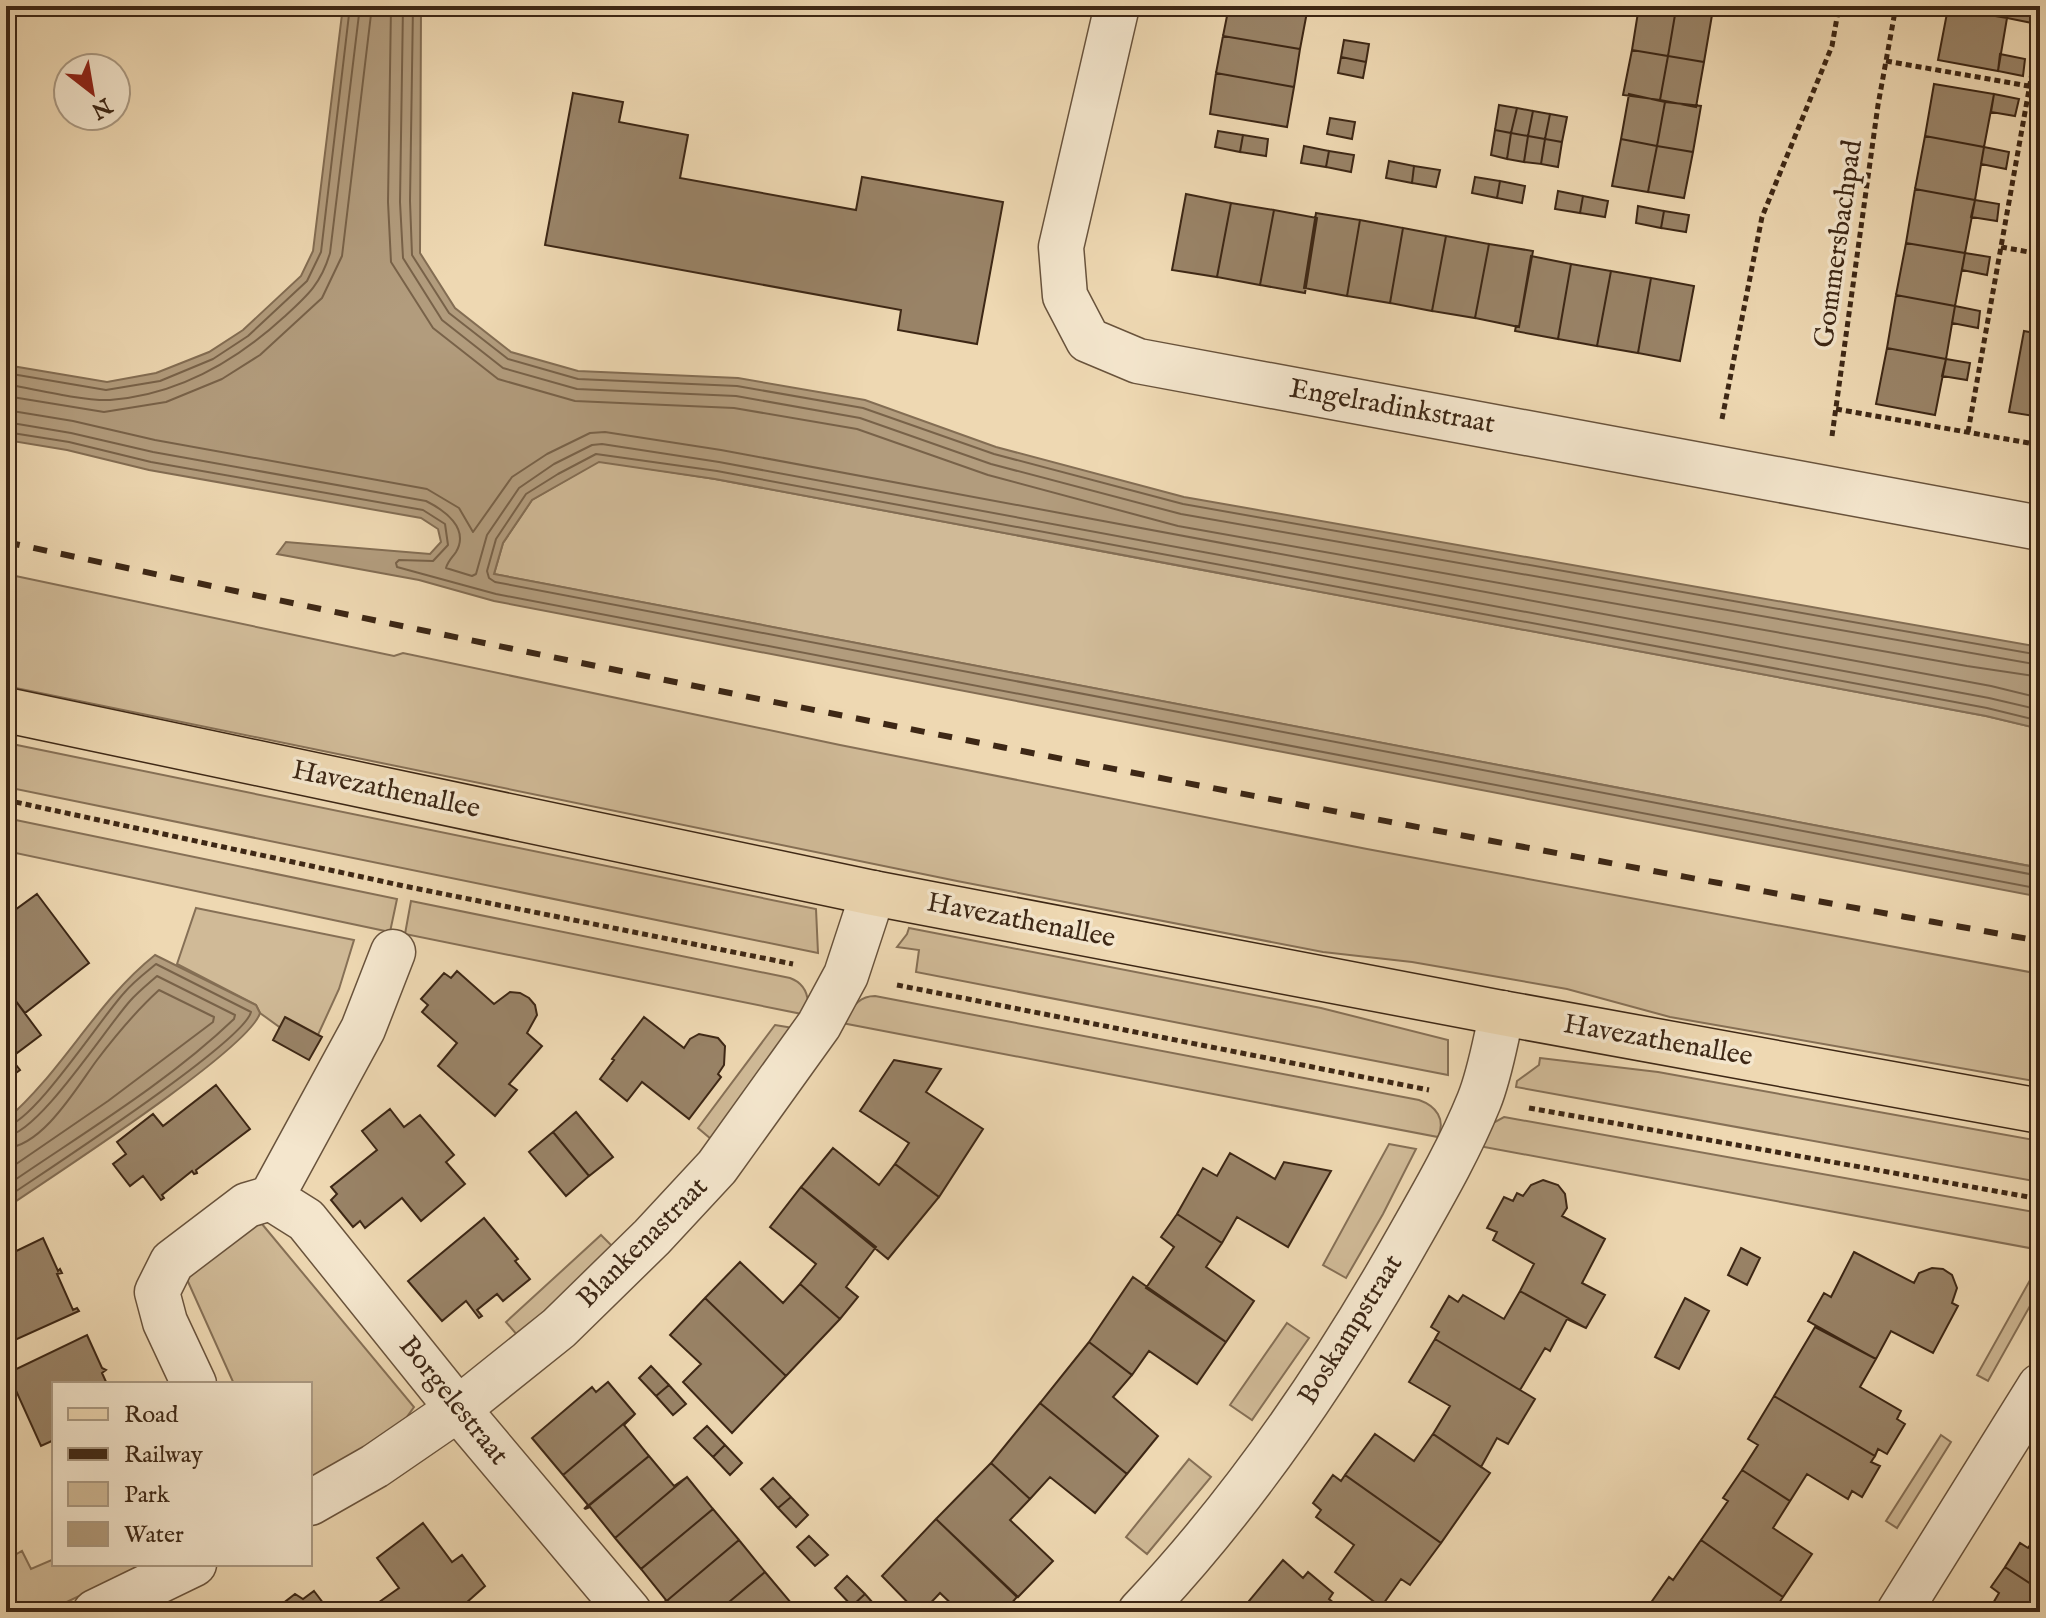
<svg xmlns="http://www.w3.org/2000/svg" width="2046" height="1618" font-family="'IM FELL English',serif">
<rect width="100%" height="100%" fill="#eed8b2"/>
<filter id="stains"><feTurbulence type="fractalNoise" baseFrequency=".0025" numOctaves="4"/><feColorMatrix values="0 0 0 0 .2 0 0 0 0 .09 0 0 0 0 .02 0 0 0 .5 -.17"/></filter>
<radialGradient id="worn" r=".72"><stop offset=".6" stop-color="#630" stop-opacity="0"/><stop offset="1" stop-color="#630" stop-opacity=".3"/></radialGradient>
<path fill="#d0ba97" stroke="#867056" stroke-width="2" d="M599,461l116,18 1271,237 54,13v139l-1546,-294 9,-31 29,-43z
M6,574l388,82 9,-3 437,92 527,104 673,125v108l-370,-65 -103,-28 -155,-27 -89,-10 -366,-71 -951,-195z
M12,744l804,165 2,44 -812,-166v-28z
M6,818l391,81 -7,33 -384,-81z
M411,901l379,77c11,4 17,12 18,24l-6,12 -397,-80z
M196,908l158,32 -15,49 -28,61 -51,-37 -4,-8 -79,-41z
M909,928l412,80 127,32v35l-532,-103 3,-22 -22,-3 10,-13z
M875,996l544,104c17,6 27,19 19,37l-596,-114c10,-14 15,-27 33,-27z
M775,1025l18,3 -82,111 -13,-11z
M1540,1058l118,14 382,69v41l-524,-95 1,-6 22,-16z
M1504,1117l536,96v37l-561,-104 14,-23z
M1389,1144l27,5 -33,65 -37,64 -23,-13z
M262,1224l152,183 -13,18 -91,56v-97h-76l-49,-109 59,-46z
M601,1235l12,12 -95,89 -12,-14z
M2039,1264l1,24 -52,93 -11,-6z
M1287,1323l22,15 -57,82 -22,-15z
M1941,1435l10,7 -54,86 -11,-7z
M1189,1459l22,18 -64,77 -21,-17z
M22,1551l9,18 23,-10v5h92l-100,48h-40v-52z"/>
<path fill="#b29c7d" stroke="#836d53" stroke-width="2" d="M343,6h78l-1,247 35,55 56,44 67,19 160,7 127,22 131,47 188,50 856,150v82l-54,-13 -1271,-237 -116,-17 -67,38 -29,43 -9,31 1546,294v29l-1546,-296 -75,-21 -142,-26 9,-12 144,12 11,-12 -3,-13 -17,-11 -272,-48 -82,-20 -61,-10v-75l101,17 49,-9 53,-21 34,-22 58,-54 12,-25z
M155,955l101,50 4,8c-11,37 -212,166 -254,195v-88c57,-49 90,-118 149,-165z"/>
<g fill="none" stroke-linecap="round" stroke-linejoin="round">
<path stroke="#786249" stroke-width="2" d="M391,6l-3,196 3,60 42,66 65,51 77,22 159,7 123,21 131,46 190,51 789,140 73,11
M403,6l-3,196 3,56 39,62 61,48 74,21 159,7 124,22 131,46 190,50 859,151
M413,6l-3,195 2,54 37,58 59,46 70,20 159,7 126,22 131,46 189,50 857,151
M6,373l100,17 54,-9 53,-22 35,-23 59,-55 14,-29 29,-246
M6,384c27,5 77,17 104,16 67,-5 126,-39 174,-83 23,-21 37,-33 46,-64l30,-247
M6,396l98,16 62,-10 56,-23 38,-24 62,-57 20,-42 30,-250
M6,410l67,11 82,19 272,49 32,19 14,24 39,-55 35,-23 43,-21 15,-1 116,18 1270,236 49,12
M6,422l65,11 82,19 273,49c18,9 44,27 30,51 -4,6 -8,9 -10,16l26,8 4,-2 11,-39 32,-47 35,-24 38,-19 10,-1 117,18 1270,236 51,12
M6,432l63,10 82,20 272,48 22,14 3,21 -15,16 -34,-1 -3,3 1,4 99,27 1544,295
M2040,721l-53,-13 -1270,-237 -121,-17 -38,20 -32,20 -30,45 -9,32 2,7 6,4 1545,294
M6,1126c27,-3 95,-108 118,-133 9,-11 21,-20 32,-29l95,48c-8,31 -207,160 -245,186
M6,1136c32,-2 99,-107 124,-135 8,-9 18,-17 27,-25l78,39 -1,4c-68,65 -151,114 -228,167
M6,1148c37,-2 71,-61 91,-88 19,-25 39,-49 62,-70l55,27 -1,5 -105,79 -102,70"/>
</g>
<path fill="#998367" stroke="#3d2715" stroke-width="2" d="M1229,6h47l31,6 -7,37 -77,-13z
M1639,6l37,3 -8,47 -36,-6z
M1948,6h61l-2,12z
M2009,6h26l-3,17 -25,-5z
M1948,8l59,10 -9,53 -60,-11z
M1676,9l36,6 -8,47 -36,-6z
M1223,36l77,13 -6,38 -78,-14z
M1344,40l25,4 -3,18 -25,-5z
M1632,50l36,6 -8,44 -37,-5z
M2000,54l25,5 -2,17 -25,-5z
M1668,56l36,6 -8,45 -36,-7z
M1341,57l25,5 -3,16 -25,-5z
M1216,73l78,14 -7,40 -77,-13z
M1934,84l60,10 -10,53 -59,-11z
M573,93l50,9 -4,20 69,13 -8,43 176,32 6,-33 141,25 -26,142 -79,-14 3,-20 -356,-65z
M1629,94l36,8 -8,44 -36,-7z
M1994,94l25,5 -4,17 -24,-4z
M1665,102l36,4 -8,46 -36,-6z
M1499,105l18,3 -6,25 -16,-3z
M1517,108l16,3 -5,25 -17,-3z
M1533,111l17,3 -5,25 -17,-3z
M1550,114l17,3 -5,25 -17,-3z
M1330,118l25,4 -3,17 -25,-5z
M1495,130l16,3 -4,26 -16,-4z
M1218,131l25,4 -3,17 -25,-5z
M1511,133l17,3 -4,26 -17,-3z
M1243,135l25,4 -2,17 -26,-4z
M1528,136l17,3 -4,25 -17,-2z
M1925,136l59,11 -9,53 -60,-11z
M1545,139l17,3 -4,25 -17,-3z
M1621,139l36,7 -9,46 -36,-6z
M1304,146l25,5 -3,16 -25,-4z
M1657,146l36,6 -9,46 -36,-6z
M1984,147l25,5 -3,17 -25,-5z
M1329,151l25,4 -3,17 -25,-5z
M1389,161l25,5 -2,17 -26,-5z
M1414,166l26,4 -4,17 -24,-4z
M1475,177l25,4 -3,17 -25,-5z
M1500,181l25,5 -3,17 -25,-5z
M1915,189l60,11 -10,53 -59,-10z
M1558,191l25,5 -3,17 -25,-4z
M1186,194l45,9 -14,74 -45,-7z
M1583,196l25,5 -3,16 -25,-4z
M1975,200l24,4 -2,17 -26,-4z
M1231,203l43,7 -14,75 -43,-8z
M1638,206l26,5 -3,17 -25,-5z
M1274,210l43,8 -12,75 -45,-8z
M1664,211l25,4 -3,17 -25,-4z
M1316,213l44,7 -13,76 -43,-8z
M1360,220l43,8 -13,75 -43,-7z
M1403,228l43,8 -14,75 -42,-8z
M1446,236l43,8 -14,74 -43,-7z
M1906,243l59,10 -10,53 -59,-11z
M1489,244l44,7 -14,76 -44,-9z
M1965,253l25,4 -3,18 -25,-5z
M1531,256l40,8 -13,75 -43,-8 1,-5 3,1z
M1571,264l40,7 -14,75 -39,-7z
M1611,271l40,7 -13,75 -41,-7z
M1651,278l43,8 -14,75 -42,-8z
M1896,295l59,11 -9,53 -59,-11z
M1955,306l25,5 -2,17 -26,-5z
M2024,331l16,3v83l-31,-5z
M1887,348l59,11 -11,56 -59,-11z
M1946,359l24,4 -3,17 -25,-4z
M37,894l52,69 -64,50 -19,-25v-74l2,1z
M457,971l37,33 16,-12 10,1 9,5 6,7 2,10 -10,18 15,13 -33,38 8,6 -22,26 -57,-50 19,-23 -35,-31 6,-7 -7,-6 23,-26 7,5z
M6,988l35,47 -24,18 -11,-14z
M285,1017l37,20 -13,23 -36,-20z
M644,1017l40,31 6,-9 9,-5 19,4 7,8 -1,19 -6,9 3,3 -32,42 -47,-37 -15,19 -27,-22 14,-19 -2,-1z
M6,1052l14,18 -14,10z
M894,1060l47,9 -15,23 57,37 -44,68 -44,-33 14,-21 -49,-32z
M216,1085l34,44 -54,41 1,3 -3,1 -2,-3 -30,24 2,3 -3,2 -18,-24 -13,10 -17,-22 13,-10 -9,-12 36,-28 10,12z
M390,1109l14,18 16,-12 34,40 -8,7 19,22 -44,37 -19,-23 -37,30 -5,-7 -7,6 -22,-27 6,-6 -6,-7 46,-37 -15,-19z
M576,1112l37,45 -24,19 -36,-44z
M553,1132l36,44 -23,20 -37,-44z
M833,1148l46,37 16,-21 44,33 -51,62 -87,-72z
M1230,1153l45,26 9,-17 47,9 -43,76 -51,-30 -15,26 -45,-29 26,-46 14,8z
M1543,1180l15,5 7,9 2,14 -5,8 43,23 -23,44 23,12 -19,33 -66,-37 14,-27 -41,-24 4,-8 -10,-4 17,-31 9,4 4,-8 6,3 8,-11z
M801,1187l75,60 -30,40 12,10 -18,22 -40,-35 16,-20 -46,-37z
M1177,1214l45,29 -16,24 48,34 -28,41 -80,-54 28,-41 -13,-10z
M484,1218l34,41 -3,2 15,18 -27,22 -6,-7 -20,16 5,6 -3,2 -13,-17 -24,20 -34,-40z
M43,1238l15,33 2,-2 2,4 -5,1 16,36 4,-2 2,3 -73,33v-88z
M1741,1248l19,10 -13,27 -19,-10z
M1854,1252l60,31 5,-10 13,-5 11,1 9,6 5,13 -5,15 6,3 -25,47 -42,-22 -15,28 -68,-38 16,-28 7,4z
M740,1262l43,41 17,-19 40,35 -54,57 -81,-78z
M1133,1277l93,65 -29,42 -48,-33 -17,24 -43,-33z
M1520,1291l66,37 -19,-9 -17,32 -5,-3 -25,42 15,9 -100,-60 4,-7 -8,-5 18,-31 9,6 5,-7 41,24z
M705,1298l81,78 -54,57 -49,-51 18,-18 -31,-29z
M1685,1298l24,13 -30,58 -24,-12z
M1815,1327l61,32 -16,28 41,24 -4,8 8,5 -18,30 -9,-5 -3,7 -101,-60z
M87,1335l15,33 4,2 -4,3 5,11h-53v56l-13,6 -33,-73z
M1435,1339l100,60 -27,45 -11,-6 -16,29 -48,-33 17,-28 -41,-24z
M1089,1342l43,33 -19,22 45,39 -31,38 -87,-71z
M651,1366l18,19 -13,11 -17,-18z
M608,1382l27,32 -72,61 -31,-37 60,-51 4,5z
M669,1385l17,19 -13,11 -17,-19z
M1774,1396l101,60 -4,6 9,4 -18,31 -10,-6 -4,8 -41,-25 -17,27 -48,-31 16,-25 -10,-6z
M1040,1403l87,71 -32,39 -45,-36 -20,22 -39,-36z
M635,1414l-11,11 25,31 -65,53 4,-4 -25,-30z
M707,1426l18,19 -12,12 -19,-19z
M1375,1434l39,27 19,-27 57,39 -49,70 -96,-68z
M725,1445l17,18 -12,12 -17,-18z
M649,1456l25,30 13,-9 -72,61 -25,-31 -5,2z
M991,1463l39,36 -20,21 43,41 -35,36 -82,-78z
M1742,1470l48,31 -17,27 39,26 -29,43 -82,-57 27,-39 -5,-3z
M1333,1475l8,6 4,-6 96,68 -31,42 -9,-6 -20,28 -46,-35 19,-27 -38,-28 5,-7 -8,-7z
M687,1477l26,32 -72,60 -26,-31z
M773,1478l18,19 -13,11 -17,-19z
M791,1497l17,18 -12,12 -18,-19z
M713,1509l26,31 -76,64 3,-4 -25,-31z
M936,1519l81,78 -13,15h-44l-20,-19 -18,19h-5l-35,-36z
M423,1523l29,39 10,-7 23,31 -29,26h-76l-5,-7 24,-17 -22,-30z
M2039,1532l1,1v57l-35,-23 15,-24 8,5z
M809,1536l19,19 -13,11 -18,-19z
M739,1540l26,32 -48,40h-40l-9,-11 -5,3z
M1701,1540l82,57 -10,15h-112l-11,-8 19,-27 4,3z
M1283,1560l20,18 5,-6 25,21 -4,6 16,13h-94l-7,-5z
M2005,1567l35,23v22h-47l-4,-2 10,-17 -8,-6z
M765,1572l27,32 -10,8h-65z
M847,1576l18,18 -13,12 -17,-18z
M314,1591l16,21h-52l-1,-4 18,-14 8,5z
M865,1594l16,18h-23l-6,-6z"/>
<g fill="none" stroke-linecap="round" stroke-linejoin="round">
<defs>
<path id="minor" d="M1117,6l-56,241 4,49 23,44 50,21 902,167
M393,952l-30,77 -92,169 35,22 152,189 171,203
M194,1384l-29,-62 -8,-30 15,-30 75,-57 24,-7
M310,1503l65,-37 83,-57 101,-81 93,-91 65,-70 102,-142 27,-50 27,-82
M95,1612l99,-48
M1140,1612c106,-112 194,-242 269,-375 25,-44 51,-89 70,-136 11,-27 16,-59 23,-88
M1899,1612l141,-226"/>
<path id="major" d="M6,710l867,183 629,120 538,98"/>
</defs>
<use href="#minor" stroke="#69533c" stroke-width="47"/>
<use href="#major" stroke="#3d2715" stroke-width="47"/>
<path stroke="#3d2715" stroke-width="5" stroke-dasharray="6 4" stroke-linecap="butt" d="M1886,61l154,27
M2001,247l39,7
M1836,409l204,36
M1722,419l40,-202 70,-171 7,-40
M1968,432l72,-404
M1832,436l46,-331 18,-99
M6,800l398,86 389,78
M897,985l532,105
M1529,1108l511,91"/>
<use href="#minor" stroke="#f4e6cd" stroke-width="44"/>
<use href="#major" stroke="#eed8b2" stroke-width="44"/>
<path stroke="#3d2715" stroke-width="6" stroke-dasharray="14 14" stroke-linecap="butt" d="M6,542c675,146 1354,278 2034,399"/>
</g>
<g text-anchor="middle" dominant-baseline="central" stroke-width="7" stroke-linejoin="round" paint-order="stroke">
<g font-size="28" fill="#3d2715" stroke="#f4e6cd">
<text transform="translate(1839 244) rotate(-82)">Gommersbachpad</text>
<text transform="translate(1392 407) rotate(10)">Engelradinkstraat</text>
<text transform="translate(386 790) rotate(12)">Havezathenallee</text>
<text transform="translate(1021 921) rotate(11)">Havezathenallee</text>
<text transform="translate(1658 1041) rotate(10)">Havezathenallee</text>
<text transform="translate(643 1243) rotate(-45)">Blankenastraat</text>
<text transform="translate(1351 1330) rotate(-58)">Boskampstraat</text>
<text transform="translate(453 1401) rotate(51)">Borgelestraat</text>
</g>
</g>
<rect width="2046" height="1618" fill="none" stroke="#eed8b2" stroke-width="32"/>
<rect x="8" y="8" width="2030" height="1602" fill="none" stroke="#3d2715" stroke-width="4"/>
<rect x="16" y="16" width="2014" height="1586" fill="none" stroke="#3d2715" stroke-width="2"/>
<rect x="52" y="1382" width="260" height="184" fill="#f4e6cd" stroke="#ab9a83" stroke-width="2"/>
<rect x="68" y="1408" width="40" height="12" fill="#eed8b2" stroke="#ab9a83" stroke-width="2"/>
<text x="124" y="1422" font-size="24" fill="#3d2715">Road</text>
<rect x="68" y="1448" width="40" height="12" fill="#3d2715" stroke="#ab9a83" stroke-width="2"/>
<text x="124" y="1462" font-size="24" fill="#3d2715">Railway</text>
<rect x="68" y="1482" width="40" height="24" fill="#d0ba97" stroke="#ab9a83" stroke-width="2"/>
<text x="124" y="1502" font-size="24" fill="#3d2715">Park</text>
<rect x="68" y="1522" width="40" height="24" fill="#b29c7d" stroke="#ab9a83" stroke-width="2"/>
<text x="124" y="1542" font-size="24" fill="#3d2715">Water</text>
<g transform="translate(92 92) rotate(149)"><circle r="38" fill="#f4e6cd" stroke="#ab9a83" stroke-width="2"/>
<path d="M0-6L14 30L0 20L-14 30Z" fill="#8f2418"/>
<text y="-12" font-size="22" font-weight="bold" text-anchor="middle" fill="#3d2715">N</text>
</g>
<rect width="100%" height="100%" filter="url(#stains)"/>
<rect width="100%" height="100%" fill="url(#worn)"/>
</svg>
